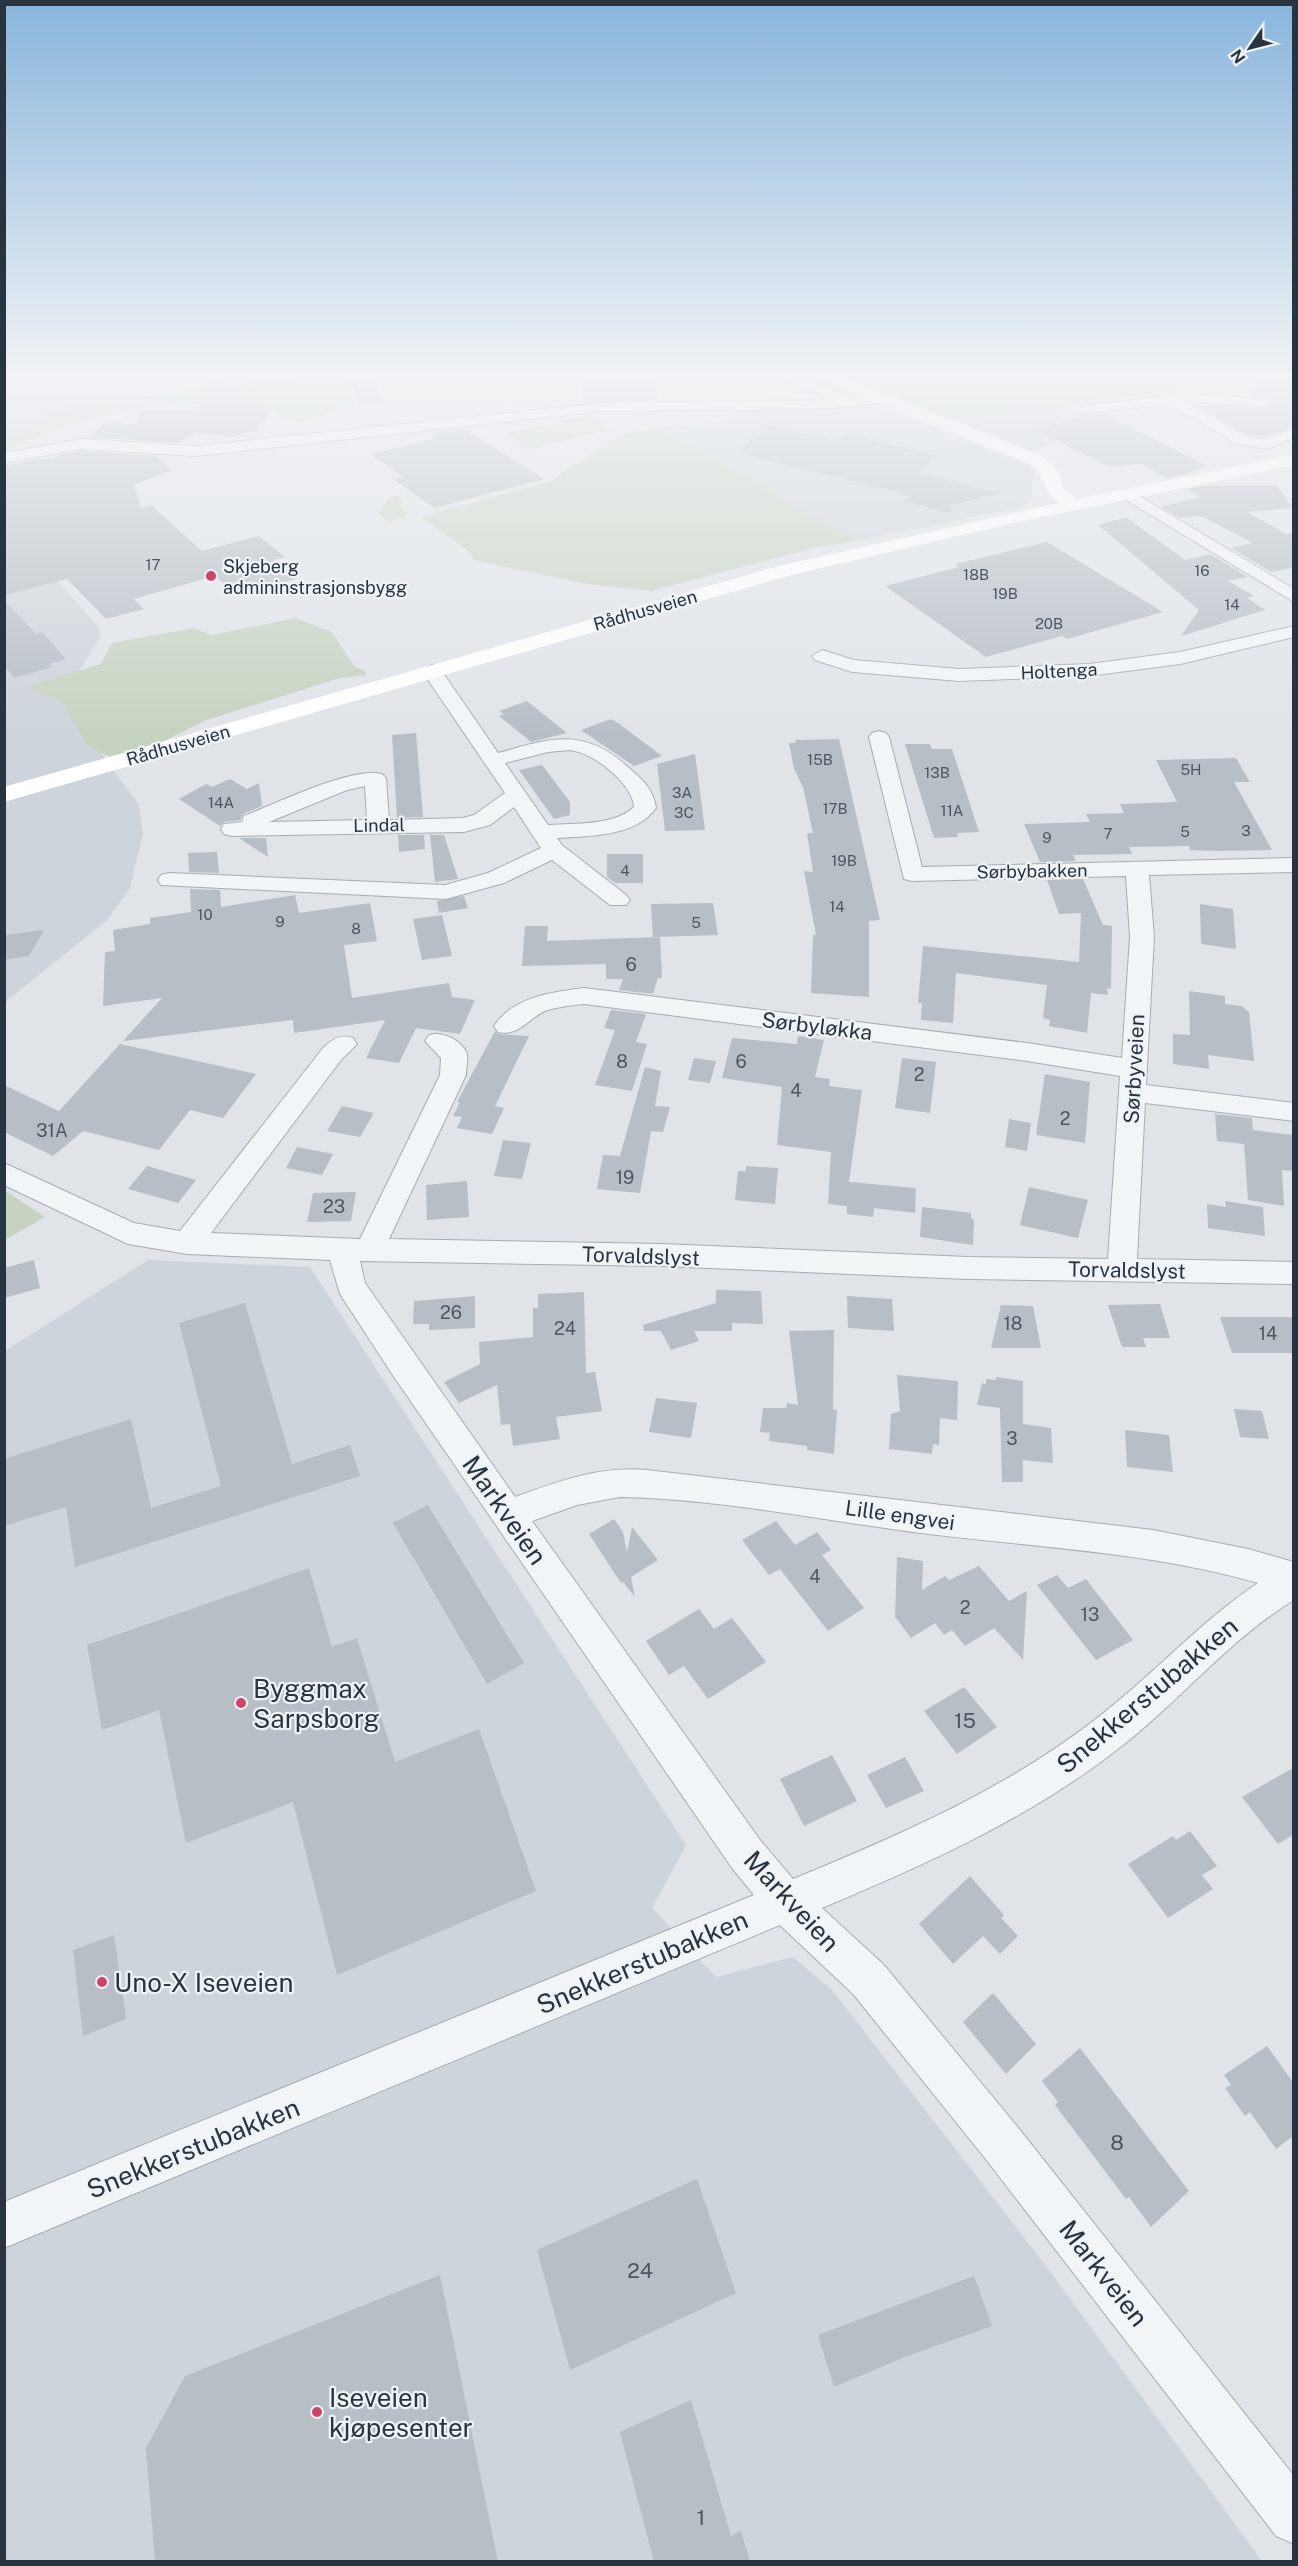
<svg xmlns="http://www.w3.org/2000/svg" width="1298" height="2566" font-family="'Public Sans',sans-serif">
<rect width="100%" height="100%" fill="#e0e4e9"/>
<path fill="#ced4db" d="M5,375h307l-100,14 -68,5 -139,52z
M860,401l8,6 54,16 106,42 6,8 -3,25 -7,7 -12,4 -156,32 -123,-72 -78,-41 67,-6 13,-8 6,-10z
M1071,407l35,22 -86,24 -88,-34z
M5,528l28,25 66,75 1,10 -29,45 29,68 39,54 4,30 -14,55 -23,31 -101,81z
M148,1260l162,7 376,578 -34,63 64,69 77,-20 39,33 211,272 219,299 -1257,1v-1211z"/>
<path fill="#c7d3c1" d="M312,375l38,2 10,-2h96l-94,8 -12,5 3,16 -54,19c-80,-41 -218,-12 -294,29v-6l35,-28 36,-13z
M779,375c35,0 54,1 81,26l-8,1z
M826,375h376l-5,8 -10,6 -28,5 -56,5 -32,8 -47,6 -92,6z
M590,415l21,15 -84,19 -21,-16z
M655,428l78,41 123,72 -42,7 -163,43 -64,-7 -114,-24 -2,-7 -50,-36 127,-35 76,-48z
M396,496l5,3v9l6,5 -5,5 -15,4 -9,-9 12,-16z
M296,618l36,14 22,34 11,5 1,4 -26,3 -136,43 -44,22 -51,14 -22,-12 -25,-44 -32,-12 2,-4 69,-21 11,-21 81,-15 18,7z
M4,1190l41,27 -40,23h-1z"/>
<path fill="#b7bec6" d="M351,375h26l2,28 -21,2z
M578,375h77l2,25 -72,2z
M1268,375h25v51l-28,11 -18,-2 -51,-30 70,3 8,-5 -2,-5 -24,-3z
M210,378l62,34 -16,18 -24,7 -36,-4 -17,10 -92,-6 22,-16 28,4 2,-14h50l7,-3 14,-14z
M1106,414l100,52 -19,8 -20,4 -26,-14 -31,3 -75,-37 49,-14z
M772,426l65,15 11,-7 88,21 -9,7 4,1 -13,10 83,20 -50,12 1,9 -47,-13 7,-5 -175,-43 9,-6 -4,-1z
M464,429l80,50 -110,29 -41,-29 10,-2 -32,-23 63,-15 -2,-5z
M81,451l75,5 16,14 -38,15 7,23 10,-3 51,46 57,-15 26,21 -12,3 23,19 -59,16 -22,-19 -81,23 10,10 -38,10 -39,-40 -63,16v-129l37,-7h13l4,-4z
M1202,486h75l16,22 -46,4 39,22 7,-1v35l-22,4 -40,-24 22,-5 -52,-27 -21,2 -18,-11 38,-10 -13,-8z
M1126,517l59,43 25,-6 38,23 -20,4 26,15 -7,2 18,12 -84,26 18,-26 -101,-85z
M1047,542l116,70 -96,27 -5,-3 -76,21 -101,-71 74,-19 -4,-3z
M4,600l32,34 6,-2 24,27 -17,5 3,3 -38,11 -10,-12z
M527,701l40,32 -36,9 -32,-26 5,-2 -5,-3z
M611,719l7,4 44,33 -28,10 -53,-36z
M416,733l7,84 -26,1 -5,-83z
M839,739l41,181 -11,1v76l-58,-4 2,-58h3l-12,-64 9,1 -6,-39h6l-10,-46 -9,-18 -5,-26h7l-1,-3z
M905,744h25l2,5h20l27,83 -22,1 1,4 -24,1z
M695,754l10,76 -40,1 -8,-67z
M1236,758l14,24h-16l38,68 -55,1 -27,-1 -1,-4 -60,1 3,7 -59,1 3,6 -36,1 -16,-38 66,-2 -4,-8 38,-1 -4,-9 57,-2 -21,-42z
M542,765l28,37v13l-16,4 -35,-49z
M230,779l17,10 12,-6 3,23 -19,8 -3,6 -16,2 -4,4 -41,-27 27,-15 6,3z
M398,835h26l1,14 -26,3z
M430,835h14l14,44 -23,3z
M239,838h27l2,19z
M217,852l2,21 -30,-1 -1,-19z
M607,854h36v29h-28l-8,-6z
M1083,879l20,46 9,1 -1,63 -4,-1 1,7 -17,-2 -4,40 -38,-7 1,-6 -7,-2 4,-33 -91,-12 -3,50 -32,-3 1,-17h-4l5,-57 156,16 2,-49 -22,1 -12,-34z
M190,889l30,1 1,17 74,-12 4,18 71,-10 7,38 -33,4 8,53 97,-15 3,14 23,3 -15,34 -44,-6 -17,35 -33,-5 19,-38 -91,13 -1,-13 -170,21 39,-43 -59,8 2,-54 10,-1 -2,-21 37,-6v-6l41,-6z
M464,896l4,12 -29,5 -2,-12z
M713,903l5,32 -65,2 -2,-33z
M1200,904l33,5 3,40 -35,-5z
M442,915l10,41 -30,4 -9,-41z
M525,926h23l-1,15 113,-4 2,41h-4l-5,16 -34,-4 4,-11h-17v-15l-84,2z
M44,930l-15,26 -25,4v-25z
M1189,991l36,5v8l16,2 8,6 5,49 -46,-6 1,14 -36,-5v-30l17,1z
M611,1010l35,4 -10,28 11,2 -15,47 -37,-6 20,-55 -11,-2z
M495,1031l3,3 31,2 -34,70 9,2 -12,26 -35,-6 5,-11 -9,-1 7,-14h-3z
M798,1036l26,4 -9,37 15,2 -1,7 33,4 -13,92 67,6 -1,25 -41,-5 -1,9 -26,-3v-8l-19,-2 3,-52 -54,-7 5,-58 -60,-9 10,-40 65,6z
M120,1044l136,30 -33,44 -33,-8 -31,40 -76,-19 -30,25 -49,-24v-47l55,26z
M694,1058l22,3 -6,22 -22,-3z
M902,1058l34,4 -6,51 -35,-5z
M645,1067l16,4 -6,35 15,1 -7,25 -12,-1 -11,62 -43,-4 6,-34 17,1z
M1045,1074l45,8 -5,61 -49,-8z
M342,1106l32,7 -14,24 -33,-6z
M1215,1114l37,4 1,12 40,5v36l-11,-1 2,36 -36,-6 -4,-56 -27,-3z
M1009,1119l22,4 -4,28 -22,-4z
M503,1140l28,3 -9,36 -28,-3z
M297,1147l36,7 -11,21 -36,-7z
M147,1166l49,14 -18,23 -50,-14z
M746,1166l32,2 -3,36 -40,-4 3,-29h8z
M467,1181l2,36 -42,3 -1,-35z
M1029,1187l59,13 -10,38 -58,-13z
M356,1192l-5,29 -44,1 6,-29z
M1225,1201l38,6 2,29 -57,-8 -1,-24 19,3z
M922,1207l49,6v6h3l-1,26 -53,-8z
M34,1260l6,28 -36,10v-30z
M716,1290l45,1 2,33 -31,-1v8h-38l5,10 -28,9 -10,-19h-17l-1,-6 73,-22z
M584,1292l2,81 9,-1 7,39 -46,6 4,22 -47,7 -3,-22 -9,1 -4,-40 -38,18 -15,-21 36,-18 -1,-22 54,-5v-29h5v-14z
M475,1296v32l-46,2v-6h-16l1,-23z
M847,1296l45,3 2,32 -46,-3z
M245,1303l47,161 58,-19 10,31 -285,91 -9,-60 -62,19v-67l127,-40 20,89 70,-22 -42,-163z
M1160,1304l10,34h-27l3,9h-24l-14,-42z
M1001,1305l32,1 8,42h-50z
M1220,1317h73v36h-61z
M834,1330l-1,79 4,1 -3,44 -27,-4v-4l-38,-5 1,-8 -10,-1 3,-24h23l1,-5 11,2 -9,-74z
M897,1375l61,6 -1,39 -17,-2 -1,27 -6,-1 -1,10 -43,-5 2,-35 9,-3z
M996,1377l27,4v43l28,4 2,35 -30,-3v22h-21l-2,-74 -23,-3 5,-22 4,1v-5l10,1z
M656,1398l41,5 -6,35 -42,-6z
M1234,1409l28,2 7,28 -29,-2z
M1125,1430l44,5 4,37 -46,-5z
M428,1505l96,158 -37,21 -94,-161z
M614,1519l9,13 4,20 5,-25 26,33 -27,17 4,20 -12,-15 -2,1 -32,-49z
M776,1521l19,24 22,-13 14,18 -9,5 42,53 -36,23 -48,-62 -11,6 -27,-35z
M897,1557l26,4 -1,29 23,-14 4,4 30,-14 30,35 18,-10 -4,69 -29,-32 -29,18 -13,-16 -8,5 -9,-12 -24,15 -16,-21z
M309,1568l23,79 25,-9 38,124 84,-33 57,162 -199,84 -44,-173 -107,41 -27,-133 -57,20 -15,-85z
M1057,1575l11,13 18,-9 47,61 -37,20 -59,-75z
M699,1609l15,20 18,-11 34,44 -58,37 -24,-33 -15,9 -23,-34z
M964,1687l33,40 -40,27 -33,-43z
M832,1755l25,46 -53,25 -24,-47z
M905,1757l19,34 -38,17 -19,-33z
M1293,1768v67l-15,9 -36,-47z
M1190,1831l27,35 -15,9 11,14 -45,29 -40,-54 45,-28 3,4z
M970,1876l34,39 -3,3 17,18 -18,18 -17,-18 -30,28 -34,-40z
M114,1935l12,84 -43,17 -10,-86z
M993,1993l43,51 -30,30 -43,-52z
M1267,2046l26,36v54l-17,13 -26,-37 -5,4 -20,-28 6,-3 -7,-10z
M1080,2048l109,143 -38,36 -22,-30 -3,2 -71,-94 3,-3 -16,-21z
M697,2179l39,114 -166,77 -33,-120z
M440,2275l58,287h-343l-9,-114 39,-72z
M974,2276l18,50 -87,31 -71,30 -16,-52z
M691,2400l40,136 10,-5 9,31h-96l-34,-130z"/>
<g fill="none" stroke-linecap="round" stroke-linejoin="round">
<defs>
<path id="street" d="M772,375c27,-2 52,12 76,22 12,5 30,-9 40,2l-7,4 -49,5 -229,3 -407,45 -115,-7 -77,14v-10l77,-14 115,7 407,-43 229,-3z
M1187,394l83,5 2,3 -7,4 -78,-4 59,35 19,2 29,-11v10l-27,11 -30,-5 -68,-40 -86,10 -7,-4 7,-4z
M1129,490l165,99v13l-171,-104 -2,-3 2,-3z
M1294,626v11l-114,27 -91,12 -130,5 -107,-9 -37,-12 -3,-4 10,-6 32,10 105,9 130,-5 91,-12z
M432,665l7,2 59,86c54,-15 85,-26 130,14 14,12 26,23 28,41 -20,29 -68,28 -99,30l5,7 64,50 4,5 -4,5h-16l-58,-45 -48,23 -58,16 -285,-14 -3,-5 3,-5 8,-2 276,12 43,-12 53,-25 -27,-41 -24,18 -26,7 -232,4 -8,-2 -3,-5 3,-5 18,-2 2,-6c31,-12 108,-50 138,-42l4,4 3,42 74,-2 11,-3 31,-22 -83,-122zM570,750c24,3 62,33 64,57 -20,19 -60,16 -86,18l-43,-62 43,-11zM365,786l2,34 -98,2 78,-32z
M879,731l7,2 3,4 33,130 372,-9v14l-145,3 5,62 -8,148 148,18v18l-149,-18 -8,156 157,3v22l-326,-5 -307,-13 -301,-5 5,22 150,214c44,-16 85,-31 132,-27l506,60 95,19 46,13v38c-63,38 -110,96 -166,141 -91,74 -199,122 -306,167l62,57 136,165 274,346v68l-18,-8 -288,-374 -134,-167 -74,-70 -776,323v-46l750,-307 -22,-27 -340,-494 -52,-80 -10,-34 -143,-6 -59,-10 -124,-59v-22l130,60 46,8 143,-183c10,-9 16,-14 30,-10l4,6 -16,16 -130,173 149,6 80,-164 1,-17 -16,-17 4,-6c13,-4 33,5 38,19 1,6 -1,15 -1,21l-77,164 272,5 307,13 140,2 12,-183 -93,-15 -443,-57c-13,1 -27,3 -39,7 -17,8 -27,26 -47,21l-4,-6c19,-29 58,-34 90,-38l443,55 95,15 8,-121 -4,-61 -214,5 -8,-2 -35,-142 3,-4zM620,1497c98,2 196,22 293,35 115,15 233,19 345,51 -57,38 -103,90 -157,132 -92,73 -201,120 -308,164l-33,-39 -228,-319 45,-16z"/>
</defs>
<use href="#street" stroke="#a5acb3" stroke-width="2"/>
<use href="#street" fill="#f2f5f7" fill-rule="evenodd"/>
<path fill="#fff" fill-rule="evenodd" d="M818,375h21l205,82 15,15 4,16 14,11 217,-44v10l-281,58 -222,52 -787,227v-15l775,-221 280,-63c-15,-11 -15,-27 -27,-38l-211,-87z"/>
</g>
<linearGradient id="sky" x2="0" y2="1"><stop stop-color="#89b5dc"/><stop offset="0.51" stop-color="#f1f3f5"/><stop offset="1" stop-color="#f1f3f5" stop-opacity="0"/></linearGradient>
<rect width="1298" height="734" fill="url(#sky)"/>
<g fill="#ce456a" stroke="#eff3f6" stroke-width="2">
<circle cx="211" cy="576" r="6"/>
<circle cx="241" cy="1703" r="6"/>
<circle cx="102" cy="1982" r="6"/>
<circle cx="317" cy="2412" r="6"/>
</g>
<g text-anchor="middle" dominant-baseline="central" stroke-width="4.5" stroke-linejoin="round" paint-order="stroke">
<g font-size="15" fill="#4c5662">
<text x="153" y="564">17</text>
<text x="1202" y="570">16</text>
<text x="976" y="574">18B</text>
<text x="1005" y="593">19B</text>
<text x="1232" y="604">14</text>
<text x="1049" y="623">20B</text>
<text x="820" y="759">15B</text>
<text x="1191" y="769">5H</text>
<text x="937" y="772">13B</text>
<text x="682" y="792">3A</text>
<text x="221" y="802">14A</text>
<text x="835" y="808">17B</text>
<text x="952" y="810">11A</text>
<text x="684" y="812">3C</text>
<text x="1246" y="830">3</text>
<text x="1185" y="831">5</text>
<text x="1108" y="833">7</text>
<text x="1047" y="837">9</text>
<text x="844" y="860">19B</text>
<text x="625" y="870">4</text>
<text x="837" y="906">14</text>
<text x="205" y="914">10</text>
<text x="280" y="921">9</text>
<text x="696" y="922">5</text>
<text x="356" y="928">8</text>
</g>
<g font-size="18" fill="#283440" stroke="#eff3f6" text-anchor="start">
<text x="223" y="566">Skjeberg<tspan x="223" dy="21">admininstrasjonsbygg</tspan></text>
</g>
<g font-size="18" fill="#283440" stroke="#eff3f6">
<text transform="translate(645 610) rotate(-16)">Rådhusveien</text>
<text transform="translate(1059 671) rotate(-3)">Holtenga</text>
<text transform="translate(178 745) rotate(-16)">Rådhusveien</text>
<text transform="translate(379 825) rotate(-1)">Lindal</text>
<text transform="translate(1032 871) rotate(-1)">Sørbybakken</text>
</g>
<g font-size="18" fill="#4c5662">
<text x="631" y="964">6</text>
<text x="622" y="1061">8</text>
<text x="741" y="1061">6</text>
<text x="919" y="1074">2</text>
<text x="796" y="1090">4</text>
<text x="1065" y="1118">2</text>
<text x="52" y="1130">31A</text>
<text x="625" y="1177">19</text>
<text x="334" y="1206">23</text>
<text x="451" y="1312">26</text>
<text x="1013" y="1323">18</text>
<text x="565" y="1328">24</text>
<text x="1268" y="1333">14</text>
<text x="1012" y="1438">3</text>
<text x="815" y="1576">4</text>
<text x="965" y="1607">2</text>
<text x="1090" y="1614">13</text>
</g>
<g font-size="21" fill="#283440" stroke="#eff3f6">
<text transform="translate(817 1026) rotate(7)">Sørbyløkka</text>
<text transform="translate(1134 1069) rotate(-87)">Sørbyveien</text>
<text transform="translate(641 1256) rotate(2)">Torvaldslyst</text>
<text transform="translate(1127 1270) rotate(1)">Torvaldslyst</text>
<text transform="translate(900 1515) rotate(8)">Lille engvei</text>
</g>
<g font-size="21" fill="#4c5662">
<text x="965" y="1720">15</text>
<text x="1117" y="2142">8</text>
<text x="640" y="2270">24</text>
<text x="701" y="2517">1</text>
</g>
<g font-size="26" fill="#283440" stroke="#eff3f6">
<text transform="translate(505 1510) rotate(55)">Markveien</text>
<text transform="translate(1147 1695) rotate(-40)">Snekkerstubakken</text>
<text transform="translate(792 1901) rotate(47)">Markveien</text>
<text transform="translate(642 1962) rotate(-23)">Snekkerstubakken</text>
<text transform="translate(193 2148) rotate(-22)">Snekkerstubakken</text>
<text transform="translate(1104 2273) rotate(52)">Markveien</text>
</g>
<g font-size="26" fill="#283440" stroke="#eff3f6" text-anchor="start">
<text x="253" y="1688">Byggmax<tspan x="253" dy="30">Sarpsborg</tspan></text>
<text x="114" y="1982">Uno-X Iseveien</text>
<text x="329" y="2397">Iseveien<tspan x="329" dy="30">kjøpesenter</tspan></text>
</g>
</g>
<rect width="1298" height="2566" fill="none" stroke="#283440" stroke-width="12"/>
<g transform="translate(1250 48) rotate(235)" stroke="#eff3f6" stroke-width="4.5" paint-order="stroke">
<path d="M0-4.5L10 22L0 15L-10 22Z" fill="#283440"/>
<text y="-9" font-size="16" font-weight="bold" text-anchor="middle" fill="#283440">N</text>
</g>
</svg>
